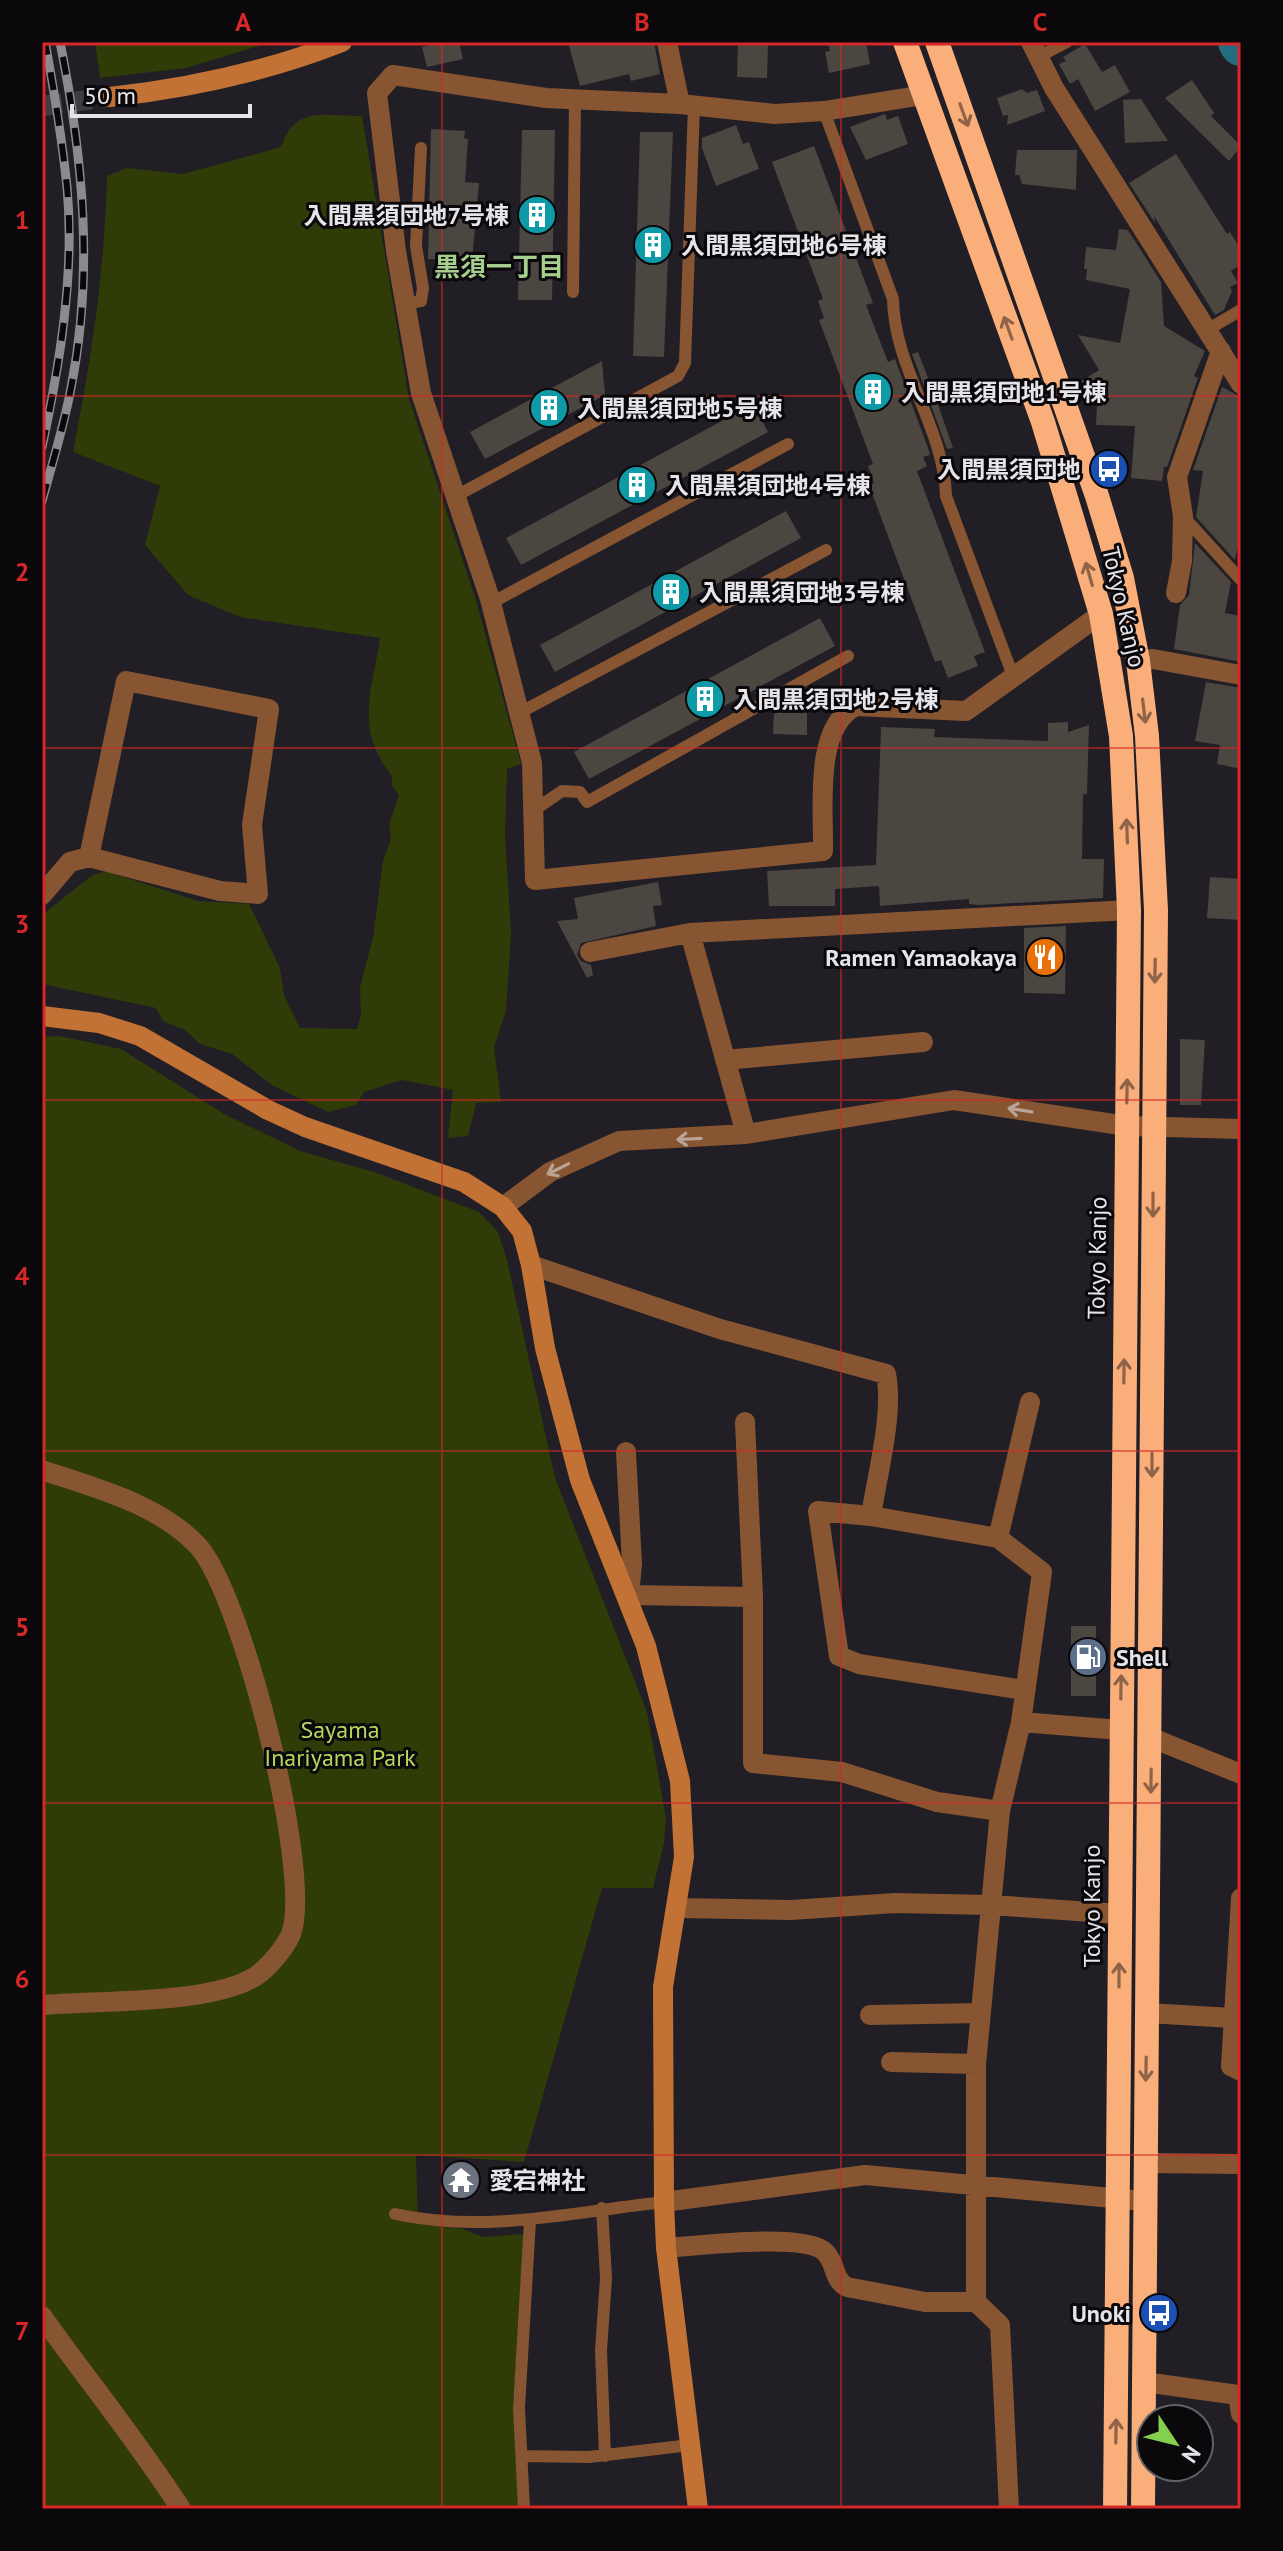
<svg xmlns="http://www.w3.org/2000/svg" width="1283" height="2551" font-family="'PT Sans','Noto Sans JP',sans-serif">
<rect width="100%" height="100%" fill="#211e25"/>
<path fill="#2f3c08" d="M95,42h177l-86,26 -86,10z
M362,116l47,283 67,201 45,164 -14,5 -2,65 6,100 -5,77 -12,36 7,55 -25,1 -8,33 -20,2 5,-48 -51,-10 -38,12 -8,13 -28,7 -56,-27 -40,-31 -32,-10 -15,-14 -22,-9 -7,-13 -114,-24v-69l49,-39 14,-5 93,30 51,3 31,64 4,27 16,33 57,1 4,-15 -1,-27 13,-50 10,-76 8,-22 -2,-15 10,-28 -7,-11v-9c-38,-48 -20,-83 -12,-138l-140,-21 -52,-22 -43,-50 15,-59 -87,-34c18,-92 32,-182 34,-276l20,-8 56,6 98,-27c14,-42 43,-31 81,-31z
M59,1036l62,13 103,65 76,37 74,21 105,40 19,20 9,28 48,218 92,234 19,106 -2,25 -11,45h-51l-78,274 -108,-7 2,69 45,5 20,8 39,-3 4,4 -13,163 5,108h-476v-1472z"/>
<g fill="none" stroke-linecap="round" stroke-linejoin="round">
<path stroke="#246c7f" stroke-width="42" d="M1239,42l2,3"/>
</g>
<path fill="#4b463f" d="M441,42h18l4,17 -36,8 -5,-20z
M568,42h86l6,32 -29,7 -2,-7 -49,12z
M738,42h30l-1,36 -30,-1z
M828,42h38l4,22 -41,9 -4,-21 5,-1z
M1085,44l17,28 13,-7 15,27 -35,19 -17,-32 -8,5 -11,-20 7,-3 -3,-4z
M1192,80l22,33 -3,3 30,30 -12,15 -64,-63z
M1022,89l5,4 10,-3 8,21 -38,14 1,-10 -5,1 -6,-18z
M1141,99l27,42 -43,2 -2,-43z
M885,114l2,6 11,-4 10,28 -42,16 -16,-33z
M736,125l7,19 6,-2 10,27 -43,17 -14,-38v-10z
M431,129l34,2 -1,7 4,1 -3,43 14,1 -7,78 -44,-2z
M522,130h33l-3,170h-34z
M640,132h33l-9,225 -31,-1z
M814,146l59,157 -7,2 22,57 7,-3 33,89 2,7 -7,2 4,9 -10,5 68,181 -11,4 4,10 -30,12 -7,-18 -6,2 -66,-177 5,-2 -6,-17 5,-2 -54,-144 5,-2 -6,-17 5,-2 -51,-137z
M1017,150h60l-1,40 -54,-6 -3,-9h-4z
M1176,154l51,80 3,-2 11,18v14l-10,7 7,12 -8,4 2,4 -8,19 -9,5 -61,-99 1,7 -26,-40z
M1119,229l9,1 33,52 3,44 41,25 -11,25 4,2 -31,89h-3l-2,14 -31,-3 4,-52 -39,-1 1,-19 -16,-25 18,-11 -21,-35 42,8 10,-54 -44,-9 1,-11h-3l2,-22 30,3z
M918,352l17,44 18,52 -6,1 -29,-79 -6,-16z
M602,361l3,34 -120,64 -15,-27z
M1222,387l19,10v135l-6,28 -39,-43 7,-46 -10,-1z
M753,404l15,28 -247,133 -15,-27z
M786,511l15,27 -246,134 -15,-27z
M1195,543l36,39 -6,31 16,3v46l-67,-13 6,-44 9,-10z
M820,618l15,28 -246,133 -15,-27z
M1206,682l35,6v81l-24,-5 3,-19 -25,-4z
M774,713h33v22l-34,-1z
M1068,722v10l21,-7 -2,69h-4l-1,65h22l-1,39 -123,7 -11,-1v-5l-89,7 -1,-20 -44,3v17h-66l-2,-35 109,-6 5,-138 54,2 -1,8 114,4v-18z
M1210,877l31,2v41l-34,-2z
M658,882l4,23 -9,1 3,20 -75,17 -4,12 4,6 10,4 2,10 -6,3 -30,-57 21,-2 -4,-21z
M1066,926l-1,68 -41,-1v-65z
M1180,1039l25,1 -4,65h-21z
M1071,1626h25v70h-25z"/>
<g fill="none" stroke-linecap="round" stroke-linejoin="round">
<path stroke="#3f3c42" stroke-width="20" stroke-dasharray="20 10" stroke-linecap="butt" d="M42,106l68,-9"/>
<path stroke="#875531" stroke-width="12" d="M1038,57l29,-15
M824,111l69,188c1,69 51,128 53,197l67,180
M573,292l2,-192
M405,304l16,-3 2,-13 -7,-42 5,-98
M1207,330l34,-20
M456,496l222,-120 7,-13 9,-258
M1183,516l58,64
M491,603l297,-159
M781,694l45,9
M519,713l307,-163
M533,811l29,-20 18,1 7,10 261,-146
M602,2208l4,70 -5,72 4,106
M395,2214c93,20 176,-2 269,-12
M522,2456l67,1 101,-12
M524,2509l-5,-101 11,-187"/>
<path stroke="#875531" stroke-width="20" d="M667,42l13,62
M1031,42l23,46 187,296
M924,95l-100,16 -49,3 -95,-10 -134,-6 -153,-23 -16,18 19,158 25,142 69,206 42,164 3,117 288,-29c1,-41 -10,-124 33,-145l110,5 135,-97
M1176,593l6,-32 1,-45 -6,-39 44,-126
M1138,661l15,-2 88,16
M42,895l28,-33 19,-5 131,34 38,3 -6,-69 17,-116 -143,-28 -37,176
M590,952l100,-19
M725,1060l198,-18
M746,1134l-56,-201 439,-23
M503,1207l47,-35 69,-31 127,-7 208,-34 173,26 114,3
M531,1265l189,64 166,45c8,40 -9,101 -15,142
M745,1422l8,175v166l89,9 95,30 63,9
M626,1452l6,112 -3,31 124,2
M42,1470c53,18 117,34 156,76 44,48 115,328 93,388 -6,14 -23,34 -35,42 -45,29 -158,24 -214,29
M998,1538l-127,-22 -53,-5 21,145 20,8 165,26
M1021,1722l99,8
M1152,1738l89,36
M1241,1898l-10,168 10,5
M676,1908l115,2 104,-7 96,2 128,9
M1147,2013l86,5
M870,2015l111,-2
M891,2062l85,2
M1145,2163l96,1
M664,2202l201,-27 279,26
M666,2248c30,-2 139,-16 159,4 12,12 7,27 22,35l78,15h51
M42,2316c46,65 96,126 139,193
M1144,2382l94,13 3,19
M1009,2509l-9,-184 -24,-23v-238l24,-253 21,-89 21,-150 -44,-34 32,-136"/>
<path stroke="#c27234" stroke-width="20" d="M110,97c81,-9 156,-25 232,-55
M42,1016l57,7 41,13 128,74 37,17 159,55 39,25 19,24 9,34 14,83 35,132 66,166 34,135 4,76 -21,130 1,215 2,46 32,261"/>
<path stroke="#faae7a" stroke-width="24" d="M905,42l138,380 58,192 20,122 8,174 -14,1599
M937,42l160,454 25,82 16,83 9,75 9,174 -13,1599"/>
<defs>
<path id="rail" d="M42,447c18,-84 33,-174 25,-260 -5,-48 -13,-97 -22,-145
M42,501c10,-37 22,-75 29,-113 23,-116 12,-231 -11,-346"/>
</defs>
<use href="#rail" stroke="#8c8a90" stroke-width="9"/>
<use href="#rail" stroke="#0a080b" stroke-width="6" stroke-dasharray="18" stroke-linecap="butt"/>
</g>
<defs><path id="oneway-shaft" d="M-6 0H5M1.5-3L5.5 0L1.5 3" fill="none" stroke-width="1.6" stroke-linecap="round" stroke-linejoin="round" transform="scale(2)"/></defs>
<g stroke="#8e6348">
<use href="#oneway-shaft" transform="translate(964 115) rotate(70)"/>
<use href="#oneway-shaft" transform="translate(1008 328) rotate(-110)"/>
<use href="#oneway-shaft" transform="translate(1089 574) rotate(-106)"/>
<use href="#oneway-shaft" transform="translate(1144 711) rotate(83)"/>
<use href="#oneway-shaft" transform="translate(1127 831) rotate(-92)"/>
<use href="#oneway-shaft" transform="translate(1155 971) rotate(91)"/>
<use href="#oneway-shaft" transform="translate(1127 1091) rotate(-89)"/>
<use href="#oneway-shaft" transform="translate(1153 1205) rotate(90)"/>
<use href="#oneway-shaft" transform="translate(1124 1371) rotate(-89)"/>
<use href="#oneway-shaft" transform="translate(1152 1465) rotate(90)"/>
<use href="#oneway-shaft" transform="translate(1121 1687) rotate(-89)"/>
<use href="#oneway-shaft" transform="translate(1151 1781) rotate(91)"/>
<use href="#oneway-shaft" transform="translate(1119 1975) rotate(-90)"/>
<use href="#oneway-shaft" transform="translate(1146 2069) rotate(91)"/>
<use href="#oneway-shaft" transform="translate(1116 2431) rotate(-89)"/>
</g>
<g stroke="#bba496">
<use href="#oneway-shaft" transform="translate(1020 1110) rotate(-171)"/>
<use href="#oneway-shaft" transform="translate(689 1139) rotate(177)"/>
<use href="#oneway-shaft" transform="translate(558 1169) rotate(153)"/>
</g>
<path fill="none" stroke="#d62828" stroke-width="2" stroke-opacity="0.55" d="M442,42v2467M841,42v2467M42,396h1199M42,748h1199M42,1100h1199M42,1451h1199M42,1803h1199M42,2155h1199"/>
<defs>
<symbol id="building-disc" viewBox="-11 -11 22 22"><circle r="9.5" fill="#0f9aa8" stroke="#0a080b"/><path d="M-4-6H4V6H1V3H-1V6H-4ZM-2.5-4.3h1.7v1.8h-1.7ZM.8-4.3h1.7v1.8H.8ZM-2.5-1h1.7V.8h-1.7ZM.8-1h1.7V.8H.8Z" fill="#fff"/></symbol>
<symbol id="bus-disc" viewBox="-11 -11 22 22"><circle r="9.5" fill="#1a4fb4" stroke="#0a080b"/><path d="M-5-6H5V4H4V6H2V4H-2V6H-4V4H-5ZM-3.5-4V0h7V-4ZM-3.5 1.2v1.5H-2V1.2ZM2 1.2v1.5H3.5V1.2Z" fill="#fff"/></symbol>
<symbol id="restaurant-disc" viewBox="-11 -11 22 22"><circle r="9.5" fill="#e8710a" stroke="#0a080b"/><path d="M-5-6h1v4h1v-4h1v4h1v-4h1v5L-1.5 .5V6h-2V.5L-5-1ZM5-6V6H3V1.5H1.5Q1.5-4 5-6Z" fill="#fff"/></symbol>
<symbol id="fuel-disc" viewBox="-11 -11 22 22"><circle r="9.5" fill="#5c6f8a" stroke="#0a080b"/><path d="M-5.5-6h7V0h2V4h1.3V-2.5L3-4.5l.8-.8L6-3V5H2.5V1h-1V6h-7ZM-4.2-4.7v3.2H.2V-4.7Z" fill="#fff"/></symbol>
<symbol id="temple-disc" viewBox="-11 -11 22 22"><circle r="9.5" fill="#6b7280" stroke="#0a080b"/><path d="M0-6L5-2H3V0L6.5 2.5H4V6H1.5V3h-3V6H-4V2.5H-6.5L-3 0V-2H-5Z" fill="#fff"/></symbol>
</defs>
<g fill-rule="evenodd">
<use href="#building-disc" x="515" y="193" width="44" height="44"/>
<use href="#building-disc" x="631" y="223" width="44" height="44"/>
<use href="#building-disc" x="851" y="370" width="44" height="44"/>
<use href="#building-disc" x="527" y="386" width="44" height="44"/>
<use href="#bus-disc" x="1087" y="447" width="44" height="44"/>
<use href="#building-disc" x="615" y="463" width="44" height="44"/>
<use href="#building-disc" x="649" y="570" width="44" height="44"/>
<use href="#building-disc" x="683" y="677" width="44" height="44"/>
<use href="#restaurant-disc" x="1023" y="935" width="44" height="44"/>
<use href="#fuel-disc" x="1066" y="1635" width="44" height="44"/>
<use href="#temple-disc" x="439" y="2158" width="44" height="44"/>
<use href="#bus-disc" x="1137" y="2291" width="44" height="44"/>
</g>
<g text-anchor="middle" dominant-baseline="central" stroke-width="6" stroke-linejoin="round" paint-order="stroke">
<g font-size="24" font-weight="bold" fill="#e6e4e9" stroke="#0a080b" text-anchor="start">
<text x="509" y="215" text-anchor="end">入間黒須団地7号棟</text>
<text x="681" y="245">入間黒須団地6号棟</text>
<text x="901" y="392">入間黒須団地1号棟</text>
<text x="577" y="408">入間黒須団地5号棟</text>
<text x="1081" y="469" text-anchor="end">入間黒須団地</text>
<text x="665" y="485">入間黒須団地4号棟</text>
<text x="699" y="592">入間黒須団地3号棟</text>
<text x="733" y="699">入間黒須団地2号棟</text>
<text x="1017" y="957" text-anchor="end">Ramen Yamaokaya</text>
<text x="1116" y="1657">Shell</text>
<text x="489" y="2180">愛宕神社</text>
<text x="1131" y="2313" text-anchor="end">Unoki</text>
</g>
<g font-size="24" fill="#e6e4e9" stroke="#0a080b">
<text transform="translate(1124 607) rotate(77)">Tokyo Kanjo</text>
<text transform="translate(1097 1258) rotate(-89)">Tokyo Kanjo</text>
<text transform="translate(1091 1906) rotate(-90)">Tokyo Kanjo</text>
</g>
<g font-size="24" fill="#b6d95d" stroke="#0a080b">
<text x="340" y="1729">Sayama<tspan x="340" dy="28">Inariyama Park</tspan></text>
</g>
<g font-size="26" font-weight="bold" fill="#a6cf8d" stroke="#0a080b">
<text x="499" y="266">黒須一丁目</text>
</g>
</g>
<rect width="1283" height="2551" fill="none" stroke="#0a080b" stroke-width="88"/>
<g transform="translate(1175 2443) rotate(125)"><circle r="38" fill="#0a080b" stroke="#626064" stroke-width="2"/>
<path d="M0-6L14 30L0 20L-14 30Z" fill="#84cf4d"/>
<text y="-12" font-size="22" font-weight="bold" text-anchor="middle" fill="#e6e4e9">N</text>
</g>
<path d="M72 104v12h178v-12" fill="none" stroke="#e6e4e9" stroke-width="4"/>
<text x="84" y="104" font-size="24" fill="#e6e4e9" stroke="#0a080b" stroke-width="6" paint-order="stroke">50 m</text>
<rect x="44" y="44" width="1195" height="2463" fill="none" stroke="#d62828" stroke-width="3"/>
<g font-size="26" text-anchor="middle" font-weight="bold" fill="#d62828">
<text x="243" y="31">A</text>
<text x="642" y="31">B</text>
<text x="1040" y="31">C</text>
<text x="22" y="229">1</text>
<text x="22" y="581">2</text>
<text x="22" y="933">3</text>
<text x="22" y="1285">4</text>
<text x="22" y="1636">5</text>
<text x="22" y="1988">6</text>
<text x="22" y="2340">7</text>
</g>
</svg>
